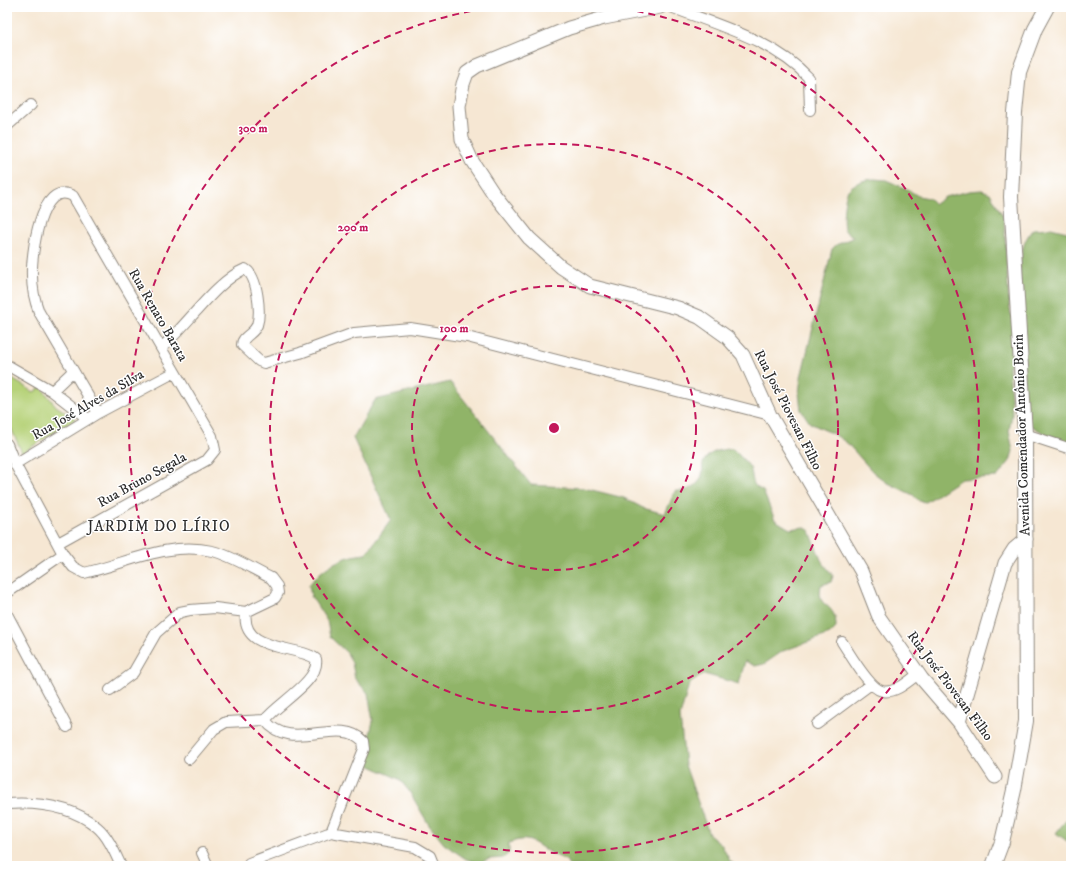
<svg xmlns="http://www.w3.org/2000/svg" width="1078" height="873" font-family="'IM FELL DW Pica',serif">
<rect width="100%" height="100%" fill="#fff"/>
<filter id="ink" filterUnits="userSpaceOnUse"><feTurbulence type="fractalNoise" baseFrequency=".025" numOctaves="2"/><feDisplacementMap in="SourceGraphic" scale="8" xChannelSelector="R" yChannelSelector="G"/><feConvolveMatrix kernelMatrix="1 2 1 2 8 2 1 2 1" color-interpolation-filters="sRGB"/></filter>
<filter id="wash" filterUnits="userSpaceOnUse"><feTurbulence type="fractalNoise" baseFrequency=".012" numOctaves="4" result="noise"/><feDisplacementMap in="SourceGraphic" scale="16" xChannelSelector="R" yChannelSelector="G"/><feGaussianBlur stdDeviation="0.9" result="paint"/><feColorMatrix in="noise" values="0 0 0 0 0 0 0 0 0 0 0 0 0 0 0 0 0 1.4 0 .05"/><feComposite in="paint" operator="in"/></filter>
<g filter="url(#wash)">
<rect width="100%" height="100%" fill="#f6e7d3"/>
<path fill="#b6d278" stroke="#707e52" d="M7,376l27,16 7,-5 15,19 20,13 -54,34 -15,-34z"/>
<path fill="#90b468" stroke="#5e704a" d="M874,179l12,1 21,9 11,7 11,2 6,6 10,-7 24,-6 13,-1 8,3 14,25 5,85 5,27c1,-6 4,-12 5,-18 3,-27 -5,-62 14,-83l18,-1 20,5v209l-24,-7 -17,-10 -16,-67 -2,1 -3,8 3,47 -3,17 4,20 -3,10 -13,16 -36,2 -35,23 -7,-1 -6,-6 -27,-13 -13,-10 -26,-29 -10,-7 -27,-13 -9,-13 -2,-17 2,-16 31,-128 4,-4 17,-7v-2c-4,-2 -8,-4 -9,-8 -2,-7 0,-32 4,-38 8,-8 15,-10 26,-11z
M450,382l81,103 53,3 40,10 19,10 22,6 10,-23c11,1 24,-4 27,-16 1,-4 0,-9 1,-12 5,-12 19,-14 30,-14 5,5 11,11 16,17 6,10 -1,18 14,25l12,29 15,9 14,-2 6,4 11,29 12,16 -2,6 -10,3c-4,22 7,16 13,30 2,4 2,10 2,13l-6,6 -47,17 -19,13 -9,2 -10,-5 -6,23 -35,-10 -15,10 -9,33 5,48 24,69 12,10 9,17 6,5h-167l-2,-5c-6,-4 -14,-6 -20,-10 -15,-10 -20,-15 -38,-8v10l-6,5 -14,1 -10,4 -13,-4 -22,-15 -15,-19 -20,-34 -10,-12 -33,-15 -1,-9 8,-34 -5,-28 -13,-14 -3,-16 -5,-10 -17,-16 -3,-16 -16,-25 -2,-11c15,-19 33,-29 57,-31l25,-34 -38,-82 22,-38z
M1071,814v30l-15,-11z"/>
</g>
<g filter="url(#ink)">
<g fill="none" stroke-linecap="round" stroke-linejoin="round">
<defs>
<path id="minor" d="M671,7c48,19 103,33 138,71l1,32
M7,126l24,-21
M161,348c25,-21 55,-67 84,-79 13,7 16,44 12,56 -3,9 -15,11 -15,20l17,16 5,2 36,-10 54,-20 56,-5 57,9 303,78
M7,365l45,26 36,28
M52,391l21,-20
M1025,434l46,15
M7,444l8,20 48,90 10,13 11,6c42,-9 83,-32 128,-22 19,4 42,19 59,27l6,8 1,7 -3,5 -29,14 -31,-4 -25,2 -10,2 -24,21 -23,40 -23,17
M15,464l83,-51 77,-41
M58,543l149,-83 8,-10 -3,-14 -139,-240c-33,-18 -42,60 -41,80 0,13 2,23 7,36l59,101
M7,593l56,-39
M246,612c-6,41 50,32 70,47 4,22 -38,44 -51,61
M7,614l60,113
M842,642c8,12 27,46 40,49 13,3 27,-10 36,-17
M265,720c25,34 75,-5 98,21l1,8 -33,83
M817,724l54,-40
M189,759l25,-30 12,-7 39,-2
M7,804c31,-2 65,2 90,23 11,9 18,26 24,39
M331,832l84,15 15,9 4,10
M202,853l6,13
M249,863l82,-31"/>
<path id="tertiary" d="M660,7l-56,11 -35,10 -92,38 -10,7 -4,11 -4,22 3,33 10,22 21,32 36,45 32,29 29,19 88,22 21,9 28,20 16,18 27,60 91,156 18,46 43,62 37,43 36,55
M959,722l46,-159 9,-14 12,-10"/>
<path id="secondary" d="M993,866l9,-24 12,-52 12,-69 -1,-287 -14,-237 4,-84 4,-41 16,-43 12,-22"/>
</defs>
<use href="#minor" stroke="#90897f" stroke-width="12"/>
<use href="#tertiary" stroke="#90897f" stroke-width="15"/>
<use href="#secondary" stroke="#90897f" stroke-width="16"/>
<use href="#minor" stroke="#fff" stroke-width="10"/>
<use href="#tertiary" stroke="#fff" stroke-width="13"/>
<use href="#secondary" stroke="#fff" stroke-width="14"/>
</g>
</g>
<g fill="none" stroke="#c2185b" stroke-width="2" stroke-dasharray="7 5">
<circle cx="554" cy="428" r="142"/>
<circle cx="554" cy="428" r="284"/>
<path d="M613 7A425 425 0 1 1 495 7"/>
</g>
<g text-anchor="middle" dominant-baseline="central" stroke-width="3" stroke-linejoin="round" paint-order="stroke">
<g font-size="14" fill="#2b2b2b" stroke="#fff">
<text transform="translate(158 315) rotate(60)">Rua Renato Barata</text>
<text transform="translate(88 405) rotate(-30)">Rua José Alves da Silva</text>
<text transform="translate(788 410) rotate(63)">Rua José Piovesan Filho</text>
<text transform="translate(1022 435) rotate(-92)">Avenida Comendador Antônio Borin</text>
<text transform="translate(142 480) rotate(-29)">Rua Bruno Segala</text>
<text transform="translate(950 686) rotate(53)">Rua José Piovesan Filho</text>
</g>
<g font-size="15" letter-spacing="1" fill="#2b2b2b" stroke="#fff">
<text x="159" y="526">JARDIM DO LÍRIO</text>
</g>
</g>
<circle cx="554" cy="428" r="6" fill="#c2185b" stroke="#fff" stroke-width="2"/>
<g font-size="12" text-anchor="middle" font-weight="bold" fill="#c2185b" stroke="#fff" stroke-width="3" stroke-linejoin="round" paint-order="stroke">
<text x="253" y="132">300 m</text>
<text x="353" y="231">200 m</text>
<text x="454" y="332">100 m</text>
</g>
<rect width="1078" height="873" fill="none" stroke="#fff" stroke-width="24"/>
</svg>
